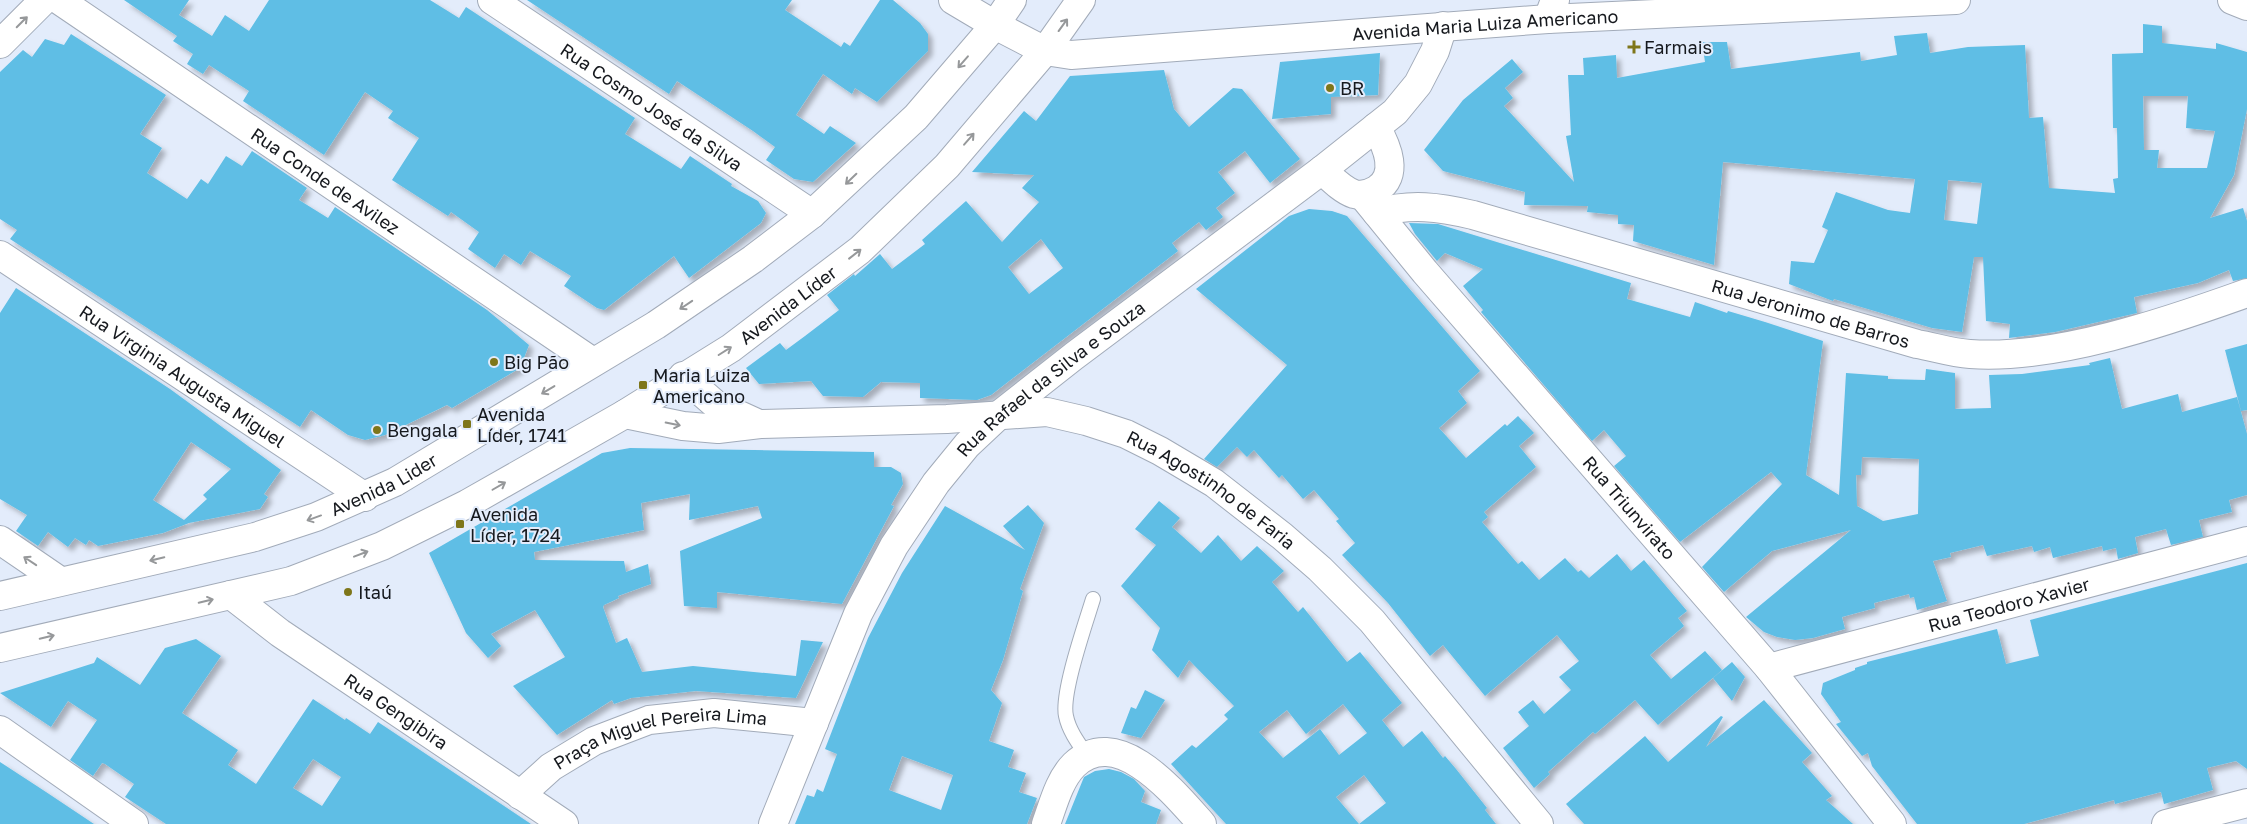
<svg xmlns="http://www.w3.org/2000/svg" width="2247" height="824" font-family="'Golos Text',sans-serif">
<defs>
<filter id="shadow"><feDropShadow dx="4.5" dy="4.5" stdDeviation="2.5" flood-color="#0004"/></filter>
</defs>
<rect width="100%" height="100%" fill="#e3ecfb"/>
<path fill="#5ebee5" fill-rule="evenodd" filter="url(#shadow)" d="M124,0h65l-10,15 33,21 13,-21 24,16 20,-31h161l29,18 7,-11 169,111 -10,16 56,35 9,-13 42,28 -1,2 27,15 8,12 -5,10 -72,55 -15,-22 -70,54 -7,-2 -33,-22 7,-10 -41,-25 -9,14 -17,-11 -9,14 -27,-19 11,-17 -28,-20 -3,4 -56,-36 27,-42 -31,-20 5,-7 -28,-19 -41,63 -81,-54 6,-10 -40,-26 -6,9 -16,-10 6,-10 -20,-13 4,-5z
M527,0h265l-7,10 56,37 3,-5 6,4 30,-46h13l27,23 8,11v17l-51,51 -22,-14 -3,6 -29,-20 -27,41 28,19 6,-8 26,17 -43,39 -19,-3 -28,-19 9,-13 -22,-16 -76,-50 -8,13z
M2143,24l19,2v17l54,6v-6l31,9v57l-13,66 -24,43 33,-10 4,13v57l-14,3 -4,-11 -31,13 -64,14 3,16 -82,19 -46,6 1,-14 -24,-3 -3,-64h-9l-12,75 -30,-4 -98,-29 -1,2 -44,-17 2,-23 23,2 14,-33 -6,-3 14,-35 52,18 22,3 5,-34 -192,-17 -9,103 -81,-24 1,-16 -16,-1v-9l-31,-3 1,-6 -64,-1 1,-13 -82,-21 -19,-21 39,-50 49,-41 11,13 -18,16 8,10 -9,8 70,76 -8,-46 5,-1 -3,-60h16l-1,-17 33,-3 1,23 88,-16 -3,-20h25l4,27 129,-17 1,9 36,-6 -3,-19 33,-3 3,20 38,-6 57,-2 4,73 14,-1 6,71 66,5 -2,-14 5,-1 -1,-50h-4l-1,-74 31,-1zM2143,96h45l-2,32 29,3 -8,37h-50l2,-18h-15zM1948,180l34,3 -5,41 -33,-4z
M71,34l95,61 -26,39 22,14 -15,25 40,26 14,-20 7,5 18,-28 16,10 10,-15 55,37 -8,12 29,18 7,-11 152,103 42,35 -9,23 -68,40 -5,-3 -62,30 -20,5 -17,-5 -37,-25 -11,17 -290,-188 7,-9 -17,-11v-147l23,-22 9,7 13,-18 19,6z
M1380,53l-2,42 -47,2v17l-59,5 8,-57z
M1164,70l10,39 15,18 44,-39 9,1 58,70 -30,24 -25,-32 -27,21 17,21 -19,15 7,9 -17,13 -7,-8 -27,21 6,8 -187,144 -14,5 -57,-2v-15l-39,-1 -18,15 -40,-1 -12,-15 -52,3 -13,-16 34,-25 6,7 19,-14 34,-26 -12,-15 27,-21 1,2 25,-22 12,15 33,-25 -3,-4 44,-39 36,41 37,-40 -17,-14 12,-13 -62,-3 52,-61 12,10 34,-45zM1041,239l22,29 -34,26 -21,-27z
M1309,209l23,2 15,5 133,155 -22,20 9,12 -28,25 27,30 39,-34 2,2 11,-10 16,17 -15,13 17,21 -52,45 4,5 -6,5 36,42 4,-3 17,19 26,-22 13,14 3,-2 8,8 28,-24 14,17 13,-11 43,51 -9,7 6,8 -34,29 21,24 34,-28 17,19 -64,55 -23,-25 -40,34 -2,-2 -45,40 2,2 -16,14 -31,-40 26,-22 -11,-14 15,-12 11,14 27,-24 -12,-13 20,-16 -22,-26 -72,61 -42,-51 -13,11 -42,-53 -46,-48 13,-12 -19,-22 3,-2 -25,-29 -11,9 -21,-24 -3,3 -25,-28 -7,7 -10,-10 -20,20 -13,-8 83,-94 -91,-76 93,-73z
M1409,223l29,1 193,59 -4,16 63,18 5,-15 32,11 1,-2 37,11 58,19 -17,134 33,20 7,-122 42,3v3l37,1 1,-11 29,4v36l36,-1 -2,-33 33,-1 68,-9 -1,-2 21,-5 12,51 56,-15 4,18 55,-15 10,37v61l-18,5 3,12 -33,8 4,17 -32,8 -5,-16 -31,8 3,16 -20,6 -2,-11 -13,3 -1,-5 -49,12 -3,-11 -16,5 -2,-6 -45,10 -4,-11 -33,8 1,4 -18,4 14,40 -30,9 -3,-13 -4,1 -1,-4 -35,9 1,5 -33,9 3,12 -32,9 -18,2 -18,-3 -13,-5 -18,-15 105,-87 -79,21 -48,41 -22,-25 80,-83 -11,-12 -91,70 -66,-76 12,-10 -22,-26 -12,11 -111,-129 2,-2 -20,-24 20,-17 -38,-16 -8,8 -22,-27zM1862,457l57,2 -1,55 -35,7 -26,-15 -1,-31h5z
M16,288l154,101 111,81 -17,24 4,3 -8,12 -71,14 -26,10 -65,13 -9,-6 -3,5 -11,-7 -7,9 -20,-15 -10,14 -22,-15 11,-16 -27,-16v-186zM191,442l40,27 -28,26 4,4 -23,21 -31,-20z
M2247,344v66l-6,1 -16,-61z
M630,448l244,4v15h17l10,6 2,11 -12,21 3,1 -52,98 -125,-12v16l-33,-2 -4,-55 82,-33 -4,-12 -69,14 1,-26 -49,9 3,27 -110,22 1,8 89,1 2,11 22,-8 3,20 -33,12 1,2 -15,7 -1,2 13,36 11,-5 15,34 51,-6 103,10 5,-36 22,2 -27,56 -100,-7 -65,7 -17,6 -2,-4 -55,35 -44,-49 52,-29 -30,-47 -44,24 10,12 -13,12 -22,-25 -37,-80 173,-100z
M1159,501l21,17 -8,9 29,26 17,-18 23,26 16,-15 27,25 -12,11 26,30 5,-5 44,55 13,-10 42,51 -20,17 21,27 19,-16 21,27 2,-2 11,13 31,39 -2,2 11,14h-137l27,-21 -22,-28 -28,22 23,27h-133l-55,-60 21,-19 4,3 32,-29 -4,-4 10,-9 -45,-46 -11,18 -26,-28 8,-22 -39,-42 35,-41 -21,-16zM1343,704l24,29 -28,22 -19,-26 -37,29 -24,-26 28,-22 19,24z
M1028,505l16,18 -24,66 3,2 -20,69 -12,30 11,13 -13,38 25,9 -6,17 18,6 -7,19 18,6 -10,26h-232l12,-29 7,2 3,-8 6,3 14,-38 -12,-5 43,-111 34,-65 43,-67 80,44 -22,-24zM902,756l51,19 -12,35 -52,-20z
M2247,563v206l-11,-8 -29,7 6,22 -49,14 -3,-12 -46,12 -1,-4 -90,24h-107l-45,-58 -4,-13 -6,3 -26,-32 5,-2 -20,-28 2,-11 32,-13v-2l12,-4v-2l130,-33 9,35 33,-8 -9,-36z
M196,639l25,17 -39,57 56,37 -10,15 28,19 57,-85 32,21 1,-2 24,16 8,-12 153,102h-365l-41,-27 9,-13 -29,-20 -3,-1 -9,13 -23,-16 27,-40 -29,-19 -17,26 -51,-34 94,-30 3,-6 43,28 25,-37zM313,759l28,18 -19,29 -29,-18z
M1732,662l13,15 -13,24 -19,-23z
M1145,690l20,10 -24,38 -20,-5 10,-26 5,2z
M1764,700l48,53 -10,9 30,34 -6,4 27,24h-269l-18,-20 79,-68 23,26 53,-46 2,1 -17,30z
M0,762l46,30 48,32h-94z
M1109,769l12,3 13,7 11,12 -4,11 20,8 -5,14h-91l19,-47 11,-6z"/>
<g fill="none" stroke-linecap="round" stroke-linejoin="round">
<defs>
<path id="service" d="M1088,757c-9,-13 -19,-26 -22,-41 -5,-22 19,-91 27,-117"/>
<g id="minor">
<path id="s1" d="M59,0l534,362"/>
<path id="s2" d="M492,0l320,214"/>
<path d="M953,0l42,25"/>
<path d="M1548,19l7,-19"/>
<path d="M0,44l44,-44"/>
<path d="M1322,170c9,8 20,20 32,24 8,2 15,0 22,-4 24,-14 11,-44 0,-63"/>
<path id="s3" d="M1363,196l62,76 344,396 123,156"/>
<path id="s4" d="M1377,213c34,-10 62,-6 96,2l444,129c17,3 35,9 53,10 86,6 196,-32 277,-61"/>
<path id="s5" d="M0,255l365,242"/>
<path d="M683,376l32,28 44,20"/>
<path id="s6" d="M625,414l58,12 35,3 42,-5 187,-5 100,-7 39,9 40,13 34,17 54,32 68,53 38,33 52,52 167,203"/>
<path d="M0,540l60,41"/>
<path id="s7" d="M231,595l49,38 284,191"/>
<path id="s8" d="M1769,668l478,-127"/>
<path d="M0,730l134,94"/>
<path id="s9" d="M520,795l31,-28 43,-26 55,-21 65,-7 100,10"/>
<path id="s10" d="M773,824l85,-210 36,-68 42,-63 31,-38 32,-30 75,-59 248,-186 73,-58 23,-28 17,-33 8,-25"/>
<path d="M1046,824c7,-19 13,-44 28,-59 44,-42 101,29 128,59"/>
<path d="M2166,824l81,-21"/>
</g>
<g id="secondary">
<path d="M2232,0l15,6"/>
<path id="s11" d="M995,25l50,26 26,4 477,-36 408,-19"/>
</g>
<g id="primary">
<path id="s12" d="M0,596l255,-59 61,-20 79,-35 261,-157 97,-66 59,-45 104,-97 79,-92 17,-25"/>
<path id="s13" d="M0,648l291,-67 91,-35 85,-42 158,-90 106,-66 129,-98 87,-84 98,-115 36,-51"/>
</g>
</defs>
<use href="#service" stroke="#a2abb9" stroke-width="16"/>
<use href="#minor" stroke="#a2abb9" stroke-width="30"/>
<use href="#secondary" stroke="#a2abb9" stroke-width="30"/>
<use href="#primary" stroke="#a2abb9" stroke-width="30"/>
<use href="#service" stroke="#fff" stroke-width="14"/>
<use href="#minor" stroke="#fff" stroke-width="28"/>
<use href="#secondary" stroke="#fff" stroke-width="28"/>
<use href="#primary" stroke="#fff" stroke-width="28"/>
</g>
<defs><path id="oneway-shaft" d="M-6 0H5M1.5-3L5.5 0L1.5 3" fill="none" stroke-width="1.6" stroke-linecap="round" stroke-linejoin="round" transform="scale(1.25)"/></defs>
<g stroke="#96989a">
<use href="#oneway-shaft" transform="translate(22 22) rotate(-45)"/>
<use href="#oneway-shaft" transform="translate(1063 25) rotate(-54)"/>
<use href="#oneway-shaft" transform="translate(963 62) rotate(131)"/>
<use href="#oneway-shaft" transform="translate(969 139) rotate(-49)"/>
<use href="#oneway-shaft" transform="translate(851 179) rotate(136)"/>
<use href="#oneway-shaft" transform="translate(855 254) rotate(-38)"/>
<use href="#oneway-shaft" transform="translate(686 305) rotate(146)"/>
<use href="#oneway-shaft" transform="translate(725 351) rotate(-32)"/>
<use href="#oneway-shaft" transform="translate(548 390) rotate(149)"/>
<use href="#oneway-shaft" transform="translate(673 424) rotate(11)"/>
<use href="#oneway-shaft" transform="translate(499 486) rotate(-30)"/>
<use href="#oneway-shaft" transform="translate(314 518) rotate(160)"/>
<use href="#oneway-shaft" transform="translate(361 554) rotate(-21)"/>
<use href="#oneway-shaft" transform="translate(157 559) rotate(167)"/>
<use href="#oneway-shaft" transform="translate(30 561) rotate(-146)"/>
<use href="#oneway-shaft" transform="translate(206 601) rotate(-13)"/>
<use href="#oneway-shaft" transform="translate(47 637) rotate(-13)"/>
</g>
<g fill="#7e761a" stroke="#e3ecfb" stroke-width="2">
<path d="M1631.5 39.5h5v5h5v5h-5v5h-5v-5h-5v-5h5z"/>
<circle cx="1330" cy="88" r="5"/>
<circle cx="494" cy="362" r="5"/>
<rect x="638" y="380" width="10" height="10" rx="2.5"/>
<rect x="462" y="419" width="10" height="10" rx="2.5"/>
<circle cx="377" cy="430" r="5"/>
<rect x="455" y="519" width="10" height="10" rx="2.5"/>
<circle cx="348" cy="592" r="5"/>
</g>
<g text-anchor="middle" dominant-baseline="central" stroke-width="4" stroke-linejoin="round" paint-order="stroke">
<g font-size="18" fill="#16191e" stroke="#e3ecfb">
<text stroke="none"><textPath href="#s11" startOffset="498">Avenida Maria Luiza Americano</textPath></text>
<text stroke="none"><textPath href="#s2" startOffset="192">Rua Cosmo José da Silva</textPath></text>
<text stroke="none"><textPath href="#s1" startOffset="322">Rua Conde de Avilez</textPath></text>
<text stroke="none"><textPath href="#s13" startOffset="869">Avenida Líder</textPath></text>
<text stroke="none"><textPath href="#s4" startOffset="449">Rua Jeronimo de Barros</textPath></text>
<text stroke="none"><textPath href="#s5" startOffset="219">Rua Virginia Augusta Miguel</textPath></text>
<text stroke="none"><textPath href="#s10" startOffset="535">Rua Rafael da Silva e Souza</textPath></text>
<text stroke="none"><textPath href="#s12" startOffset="401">Avenida Lider</textPath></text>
<text stroke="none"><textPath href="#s6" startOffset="608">Rua Agostinho de Faria</textPath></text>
<text stroke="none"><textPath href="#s3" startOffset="410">Rua Triunvirato</textPath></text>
<text stroke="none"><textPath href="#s8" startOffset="248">Rua Teodoro Xavier</textPath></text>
<text stroke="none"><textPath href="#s7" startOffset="202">Rua Gengibira</textPath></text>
<text stroke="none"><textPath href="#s9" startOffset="158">Praça Miguel Pereira Lima</textPath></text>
</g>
<g font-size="18" fill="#16191e" stroke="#e3ecfb" text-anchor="start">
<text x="1644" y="47">Farmais</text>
<text x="1340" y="88">BR</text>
<text x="504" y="362">Big Pão</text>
<text x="653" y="375">Maria Luiza<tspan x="653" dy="21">Americano</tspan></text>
<text x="477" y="414">Avenida<tspan x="477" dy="21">Líder, 1741</tspan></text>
<text x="387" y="430">Bengala</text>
<text x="470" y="514">Avenida<tspan x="470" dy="21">Líder, 1724</tspan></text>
<text x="358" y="592">Itaú</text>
</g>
</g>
</svg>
